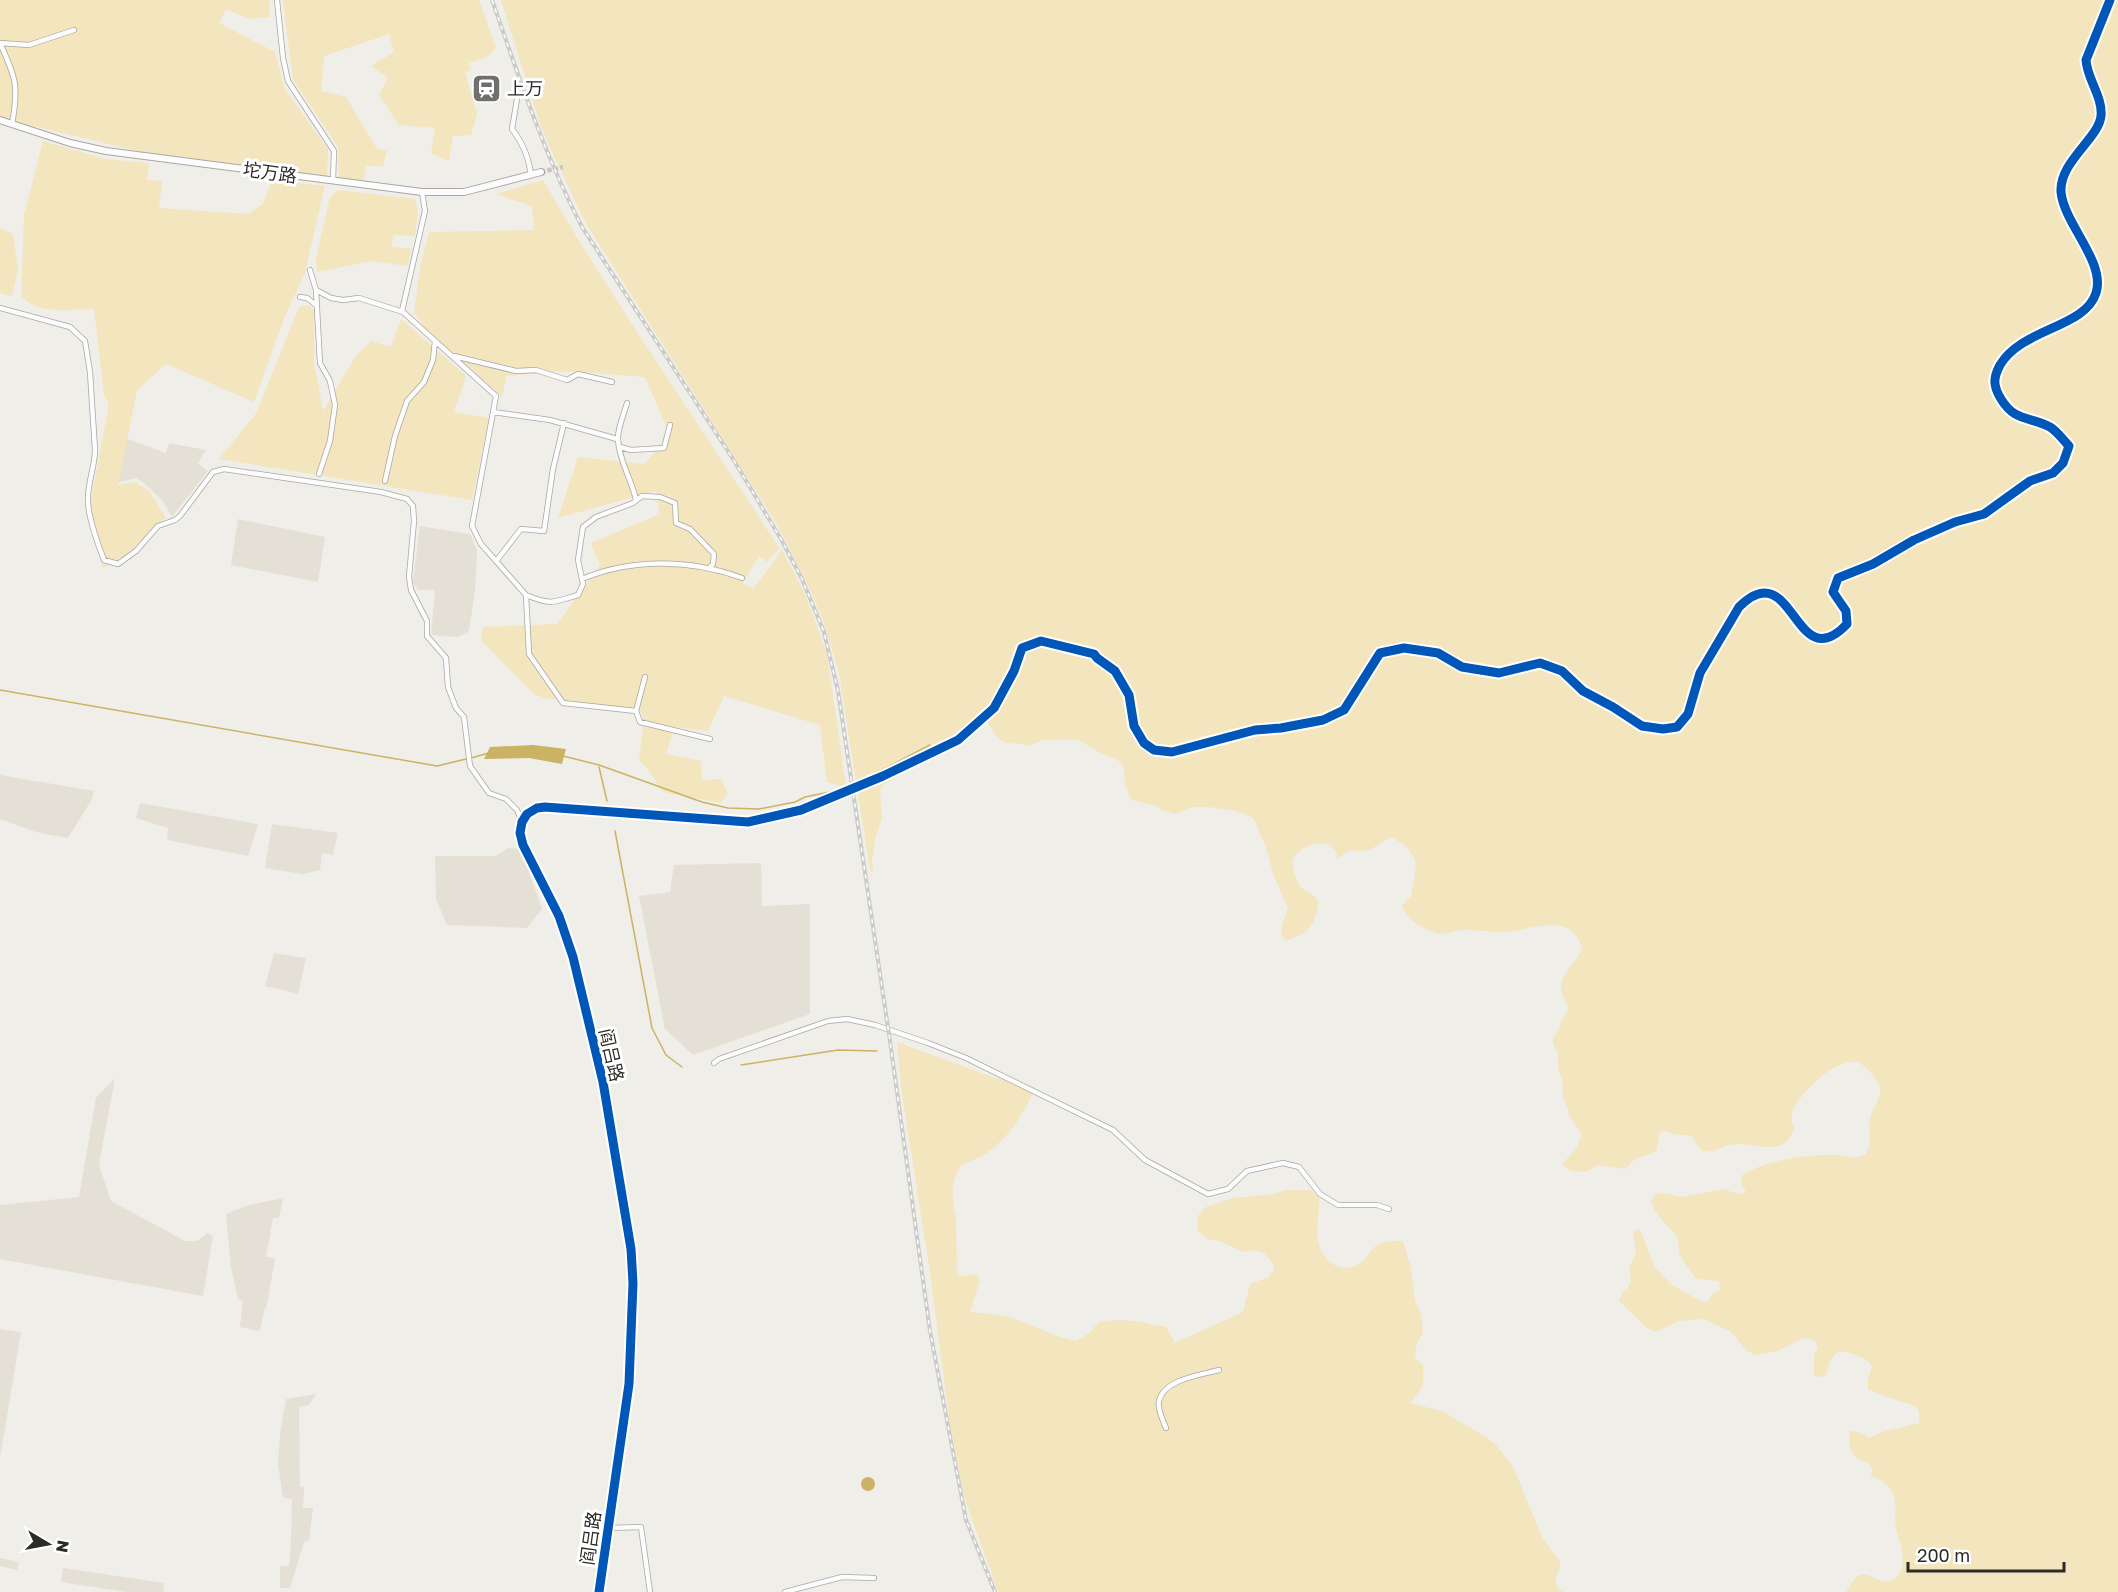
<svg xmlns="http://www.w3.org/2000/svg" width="2118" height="1592" font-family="'Golos Text','Noto Sans SC',sans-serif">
<rect width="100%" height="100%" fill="#efeee8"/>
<path fill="#e4e0d5" d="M125,438l41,15 3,-10 37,7 -8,14 10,7 -36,46 -9,-16 -18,-17 -9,-6 -20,5z
M238,519l87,18 -7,45 -87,-17z
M420,526l50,8 7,17 -2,40 -6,40 -11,6 -27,-2 4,-45h-17l-5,-8z
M0,775l94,16 -2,8 -24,39 -32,-6 -36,-13z
M140,803l106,19 12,2 -10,32 -81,-16 1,-12 -32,-10z
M272,824l66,9 -5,22 -11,-2 -2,17 -17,4 -38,-6z
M508,848l13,1 21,60 -15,19 -80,-3 -11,-26 -1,-43h61z
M761,863l1,43 48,-2v110l-117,41 -28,-26 -26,-133 31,-4 4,-27z
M274,953l32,5 -8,36 -33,-8z
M115,1078l-16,87 12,36 74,40h12l10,-8 6,3 -10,60 -203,-37v-54l79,-8 17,-99z
M283,1198l-4,20h-6l-7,39 9,1 -8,47 -3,6 -4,20 -20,-4 3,-26 -5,-2 -7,-32 -5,-53 20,-8z
M0,1329l21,3 -21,126z
M316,1394l-7,11 -10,2 1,79 4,2 -1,20h10l-4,33 -5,1 -14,46h-10v-22h9l2,-25 1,-41 -9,-3 -5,-33 2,-30 6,-35z
M0,1558l19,4 -2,8 -17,-4z
M63,1568l101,15 -1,9h-37l-65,-10z"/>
<path fill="#f3e5bd" d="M0,0h269l1,17 -21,2 -23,-10 -7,14 56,29 10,38 43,59 -1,28 -189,-26 -138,-33z
M283,0h196l17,48 -7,8 -20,7 2,7 -6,2 12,42 -6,21 -18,1 -4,25 -18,-8 4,-25 -36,-3 -20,-30 9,-17 -17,-12 23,-14 -5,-18 -65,22 -3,35 25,6 31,52 10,2 -4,15h-17l-3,17 -24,-4 -1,-32 -45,-67z
M501,0h1617v1592h-272c3,-4 6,-12 11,-15 12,-9 25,13 39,0 14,-13 3,-35 0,-49 -2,-12 2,-27 -4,-37 -5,-9 -14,-11 -22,-16l3,-4 -3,-6 -17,-10 -3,-8 -1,-17 12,3 8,5 13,-6 37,-9c2,-22 -8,-17 -23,-23 -10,-4 -19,-7 -28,-11v-9l4,-14c-8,-11 -22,-13 -34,-15l-8,10 -5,16 -11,-1v-21l4,-8 -4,-7 -10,-2 -27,13 -21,4 -9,-4 -17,-20 -27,-12 -24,2 -23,11 -9,-4 -28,-27 4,-10 5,-3 3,-8 -2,-11 7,-16 -3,-21 7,-3 15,39 16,16 31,18 6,-1 4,-7 8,-4 -1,-9 -23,-2 -16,-23 -3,-19 -20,-23 -6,-12 3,-7 9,-2 19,4 41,-8 15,5 8,-2 -4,-7 -1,-9c25,-16 62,-21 92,-21 12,0 21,6 33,-1 8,-15 0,-22 4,-35 2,-10 11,-20 10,-30 -1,-7 -5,-11 -9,-16 -4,-4 -9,-10 -15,-11 -20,-4 -55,30 -63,48 -3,6 -1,12 1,18 -11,34 -41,11 -65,17 -12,3 -13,8 -27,6l-6,-7 -3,-7c-10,-4 -16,0 -28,-6l-5,2 -4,18c-15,9 -16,0 -30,18l-29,-4 -10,7c-9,-1 -21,1 -24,-9l13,-14 6,-15 -12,-17 -7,-21 -1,-17 -4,-11v-16l-5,-8v-7l7,-8v-5l8,-14c0,-8 -7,-14 -7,-22 -1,-13 15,-26 21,-37 -6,-39 -48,-23 -73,-19 -16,2 -31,-3 -46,-2 -9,1 -19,6 -27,3 -12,-3 -32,-16 -34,-28l9,-9 5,-29 -1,-8 -8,-12 -15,-10c-10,3 -17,12 -27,14 -5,1 -9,-1 -15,-1l-13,9 -1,-8 -7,-7c-16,-2 -29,2 -37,17 1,9 4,22 11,28 7,5 12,6 16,13 -5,25 -9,30 -33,39 -10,-10 -1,-21 2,-33l-14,-32 -10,-35 -4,-6 -4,-13 -4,-5 -16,-6 -27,-4h-17l-16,7 -15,-4 -7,-5 -23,-5 -6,-17 -1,-15 -5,-7 -21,-9 -19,-12h-35l-17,6c-7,-3 -11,-2 -18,-3 -12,-1 -18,-15 -23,-24l-21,18 -83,49 -2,6 2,26 -6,18 -4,23 1,15 -3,-5 -31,-196 -16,-53 -12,-28 -33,-66 -194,-306 -32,-68 -12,-28z
M43,141l62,18 44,4 -2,17 15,1 -3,27 89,6 15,-10 9,-24 53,6 -20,87 -20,43 -31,86 -88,-38 -29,26 -19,95 17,-3 14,9 17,27c-22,15 -36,41 -63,50l-5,-30 -9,-27 20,-107 -5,-9 -10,-86c-24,0 -55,7 -73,-13l3,-81z
M543,180c73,126 157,245 236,368l-12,14 -8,-6 -16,27 10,6 29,-39 22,42 23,61 19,134 -19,-5 -7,-57 -96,-29 -16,35 -34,-4 -8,27 35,7 1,19 19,-1 7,15 -8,9 -57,-11 -15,-23 -9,-9 5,-41 -4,-8 -95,-13 -11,-4 -53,-54 2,-13 74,-3 43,-59 -9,-22 69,-29 -5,-23 -97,27 20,-61 66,7 26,-29 -25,-58 -77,-6 -62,5 -4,21 -78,-70 -10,-15 6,-44 9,-36 105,-2 -2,-24 -36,-12z
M338,190l77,9 3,11 -3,26 -21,-1 -3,11 21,3 -5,17 -35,-5 -55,11 -1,-13 14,-62z
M0,228l13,6 5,36 -6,26 -12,-3z
M309,305l5,5v51l9,50 33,-55 15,-15 20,6 10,-28 65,57 -12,36 35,6 -17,82 -253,-41 36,-44 4,-9 40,-99z
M897,1042l101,37 5,-5 33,14c-9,15 -15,31 -27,44 -6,7 -16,17 -24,22 -6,4 -14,6 -21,10 -14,9 -13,38 -8,52l1,59 8,1 11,-2 4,6 -10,32c14,2 28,2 43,6 22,7 40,19 63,23l13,-8 10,-11c16,-3 31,-2 48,1 6,2 11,4 18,3l10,17 68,-31 7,-28 19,-7 5,-7 -1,-7 -9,-10 -9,-3 -12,2 -21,-10 -15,-3 -9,-8 -1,-14 9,-10 27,-9 41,-4 12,-4h25l8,7c1,14 -3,28 -1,42 2,18 19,36 39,26 9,-4 12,-14 19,-19 8,-5 19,-5 27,-5l8,27 4,32 6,15 2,18 -6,9 -2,16 8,7v21l-13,17 34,9 42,25 10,8 18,24 29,70 17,22v6l-5,13 2,7 6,5h-565l-34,-96 -15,-78 -19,-146 -28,-178z"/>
<path fill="#ccb264" d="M533,745l33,4 -4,15 -33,-6 -45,1 6,-12z
M861 1484a7 7 0 1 1 14 0a7 7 0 1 1-14 0Z"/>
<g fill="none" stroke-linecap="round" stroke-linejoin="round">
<path stroke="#ccb264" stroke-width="1.5" d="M0,690l437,76 29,-7
M563,756l36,9 103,37 26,6 31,1 36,-7 10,-5 34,-7
M471,758l18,-5
M599,767l8,34
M859,782l71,-37
M615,831l37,197 14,27 16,12
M741,1065l97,-15 39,1"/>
<path stroke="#c8c7c1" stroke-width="4.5" stroke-dasharray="4.5 2" stroke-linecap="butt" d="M541,172l22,-5
M840,794l20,-8"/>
<defs>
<path id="street" d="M277,0l6,58 5,23 46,70 -1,29
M0,43c16,36 19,42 12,81
M0,43l29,2 45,-15
M517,99l-5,30c11,14 17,29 19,46
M422,192l3,19 -23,100 94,85 -24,130 9,18 45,51 3,59 34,49 73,8
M310,270l6,20 4,73 10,18 5,24 -5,36 -11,33
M316,290l15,8 12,2 16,-2 44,14
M300,297l7,1 9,7
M0,308l70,19 15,14 5,31 5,78c0,17 -8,34 -7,51 0,15 10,44 16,59l14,4 18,-13 22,-25 17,-6 5,-4 33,-44 11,-3 157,23 26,7 6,7 1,15 -5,56 2,13 16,31v15l19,22 2,29 8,21 8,9 6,49 19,27 17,6 11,11 5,12
M454,356l62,15 20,-1 31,10 11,-6 34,8
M627,403c-3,11 -10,26 -9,37 1,21 14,40 18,60
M493,412l57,8 67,19
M620,447l11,3 33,-2 6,-23
M385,481l10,-45 12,-35 17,-19 9,-22 2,-19
M497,560l24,-31 23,2 9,-62 11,-46
M582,579c50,-21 109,-20 160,-1
M526,595c27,11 27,7 52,0l5,-11 -5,-24 5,-33 13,-10 37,-14 9,-7 18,1 15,6 1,20 14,6 24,25 -1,10 -4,4
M645,677l-9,34 4,11 70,17
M860,786l98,-46 36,-32 20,-37 8,-23 19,-7 53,13 3,4 18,13 14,24 5,31 10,17 10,7 18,2 83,-22 26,-2 42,-8 21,-10 36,-57 24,-5 34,5 24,14 37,6 41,-10 22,8 21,20 30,16 29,19 21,3 14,-2 11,-13 12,-41 39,-66c55,-55 55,73 108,17l-1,-13 -13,-19 5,-14 35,-14 41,-24 41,-18 29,-8 46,-33 23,-8 10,-10 6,-17c-5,-5 -12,-15 -19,-19 -21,-11 -35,-5 -49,-28 -8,-13 -8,-21 -1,-34 22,-37 85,-37 96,-72 10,-31 -32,-69 -35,-101 -2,-30 38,-54 40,-76 2,-19 -14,-37 -15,-56l24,-60
M714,1063l5,-4 109,-38 19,-2 28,6 53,18 38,15 147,72 32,30 63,34 20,-5 19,-18 36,-8 16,4 21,27 18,11h39l12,4
M1166,1428c-3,-7 -9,-20 -7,-27 5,-22 42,-26 60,-31
M608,1528l33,-1 9,65
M599,1592l30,-208 4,-101 -2,-34 -28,-167 -30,-125 -14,-41 -36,-71c-3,-12 -4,-22 5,-32l17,-6 203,15 53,-12 39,-16
M785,1592l57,-15 32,1"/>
<path id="secondary" d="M0,120l70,23 36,8 316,41h42l77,-20"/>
</defs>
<use href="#street" stroke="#a8a7a3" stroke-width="6"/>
<use href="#secondary" stroke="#a8a7a3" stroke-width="8"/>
<use href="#street" stroke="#fdfcfc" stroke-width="4.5"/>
<use href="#secondary" stroke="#fdfcfc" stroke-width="6"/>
<defs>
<path id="rail" d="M492,0c27,77 52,154 90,227l151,232 48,80 21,40 22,53 14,59 52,350 40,290 36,189 29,72"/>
</defs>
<use href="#rail" stroke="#cbcbc9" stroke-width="4"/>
<use href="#rail" stroke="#fff" stroke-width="1.5" stroke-dasharray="4.5" stroke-linecap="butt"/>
<defs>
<path id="cycleway" d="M599,1592l30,-208 4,-101 -2,-34 -28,-167 -30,-125 -14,-41 -36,-71 -3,-12 2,-11 5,-8 10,-6 8,-1 203,15 53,-12 82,-34 75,-36 36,-32 20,-37 8,-23 19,-7 53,13 3,4 18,13 14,24 5,31 10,17 10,7 18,2 83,-22 26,-2 42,-8 21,-10 36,-57 24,-5 34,5 24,14 37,6 41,-10 22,8 21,20 30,16 29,19 21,3 14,-2 11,-13 12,-41 39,-66c55,-55 55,73 108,17l-1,-13 -13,-19 5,-14 35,-14 41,-24 41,-18 29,-8 46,-33 23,-8 10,-10 6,-17c-5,-5 -12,-15 -19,-19 -21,-11 -35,-5 -49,-28 -8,-13 -8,-21 -1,-34 22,-37 85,-37 96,-72 10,-31 -32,-69 -35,-101 -2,-30 38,-54 40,-76 2,-19 -14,-37 -15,-56l24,-60"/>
</defs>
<use href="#cycleway" stroke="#fff" stroke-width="13"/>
<use href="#cycleway" stroke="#0057b8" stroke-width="9"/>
</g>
<defs>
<symbol id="station-square" viewBox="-11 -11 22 22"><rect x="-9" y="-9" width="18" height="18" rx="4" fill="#706f6b" stroke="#fff"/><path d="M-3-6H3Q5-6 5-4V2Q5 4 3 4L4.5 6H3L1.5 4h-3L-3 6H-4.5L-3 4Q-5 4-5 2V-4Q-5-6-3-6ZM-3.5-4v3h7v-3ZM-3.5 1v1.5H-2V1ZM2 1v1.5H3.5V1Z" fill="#fff"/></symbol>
</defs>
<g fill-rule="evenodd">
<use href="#station-square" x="470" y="72" width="33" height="33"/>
</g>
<g text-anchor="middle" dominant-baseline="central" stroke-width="6" stroke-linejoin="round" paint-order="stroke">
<g font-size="18" fill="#2c2b27" stroke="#fff" text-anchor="start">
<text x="507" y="88">上万</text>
</g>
<g font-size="18" fill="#2c2b27" stroke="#fff">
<text transform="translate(270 172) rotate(8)">坨万路</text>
<text transform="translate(612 1055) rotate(77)">阎吕路</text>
<text transform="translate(590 1538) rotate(-82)">阎吕路</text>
</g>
</g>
<g transform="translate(48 1544) rotate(100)" stroke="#ffffff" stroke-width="4.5" paint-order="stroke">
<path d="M0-4.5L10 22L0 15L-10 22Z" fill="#2c2b27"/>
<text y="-9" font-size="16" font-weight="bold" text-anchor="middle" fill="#2c2b27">N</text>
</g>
<path d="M1908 1562v9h156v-9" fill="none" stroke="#2c2b27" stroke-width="3"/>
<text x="1917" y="1562" font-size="18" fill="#2c2b27" stroke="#ffffff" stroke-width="4.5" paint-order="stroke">200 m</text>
</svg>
